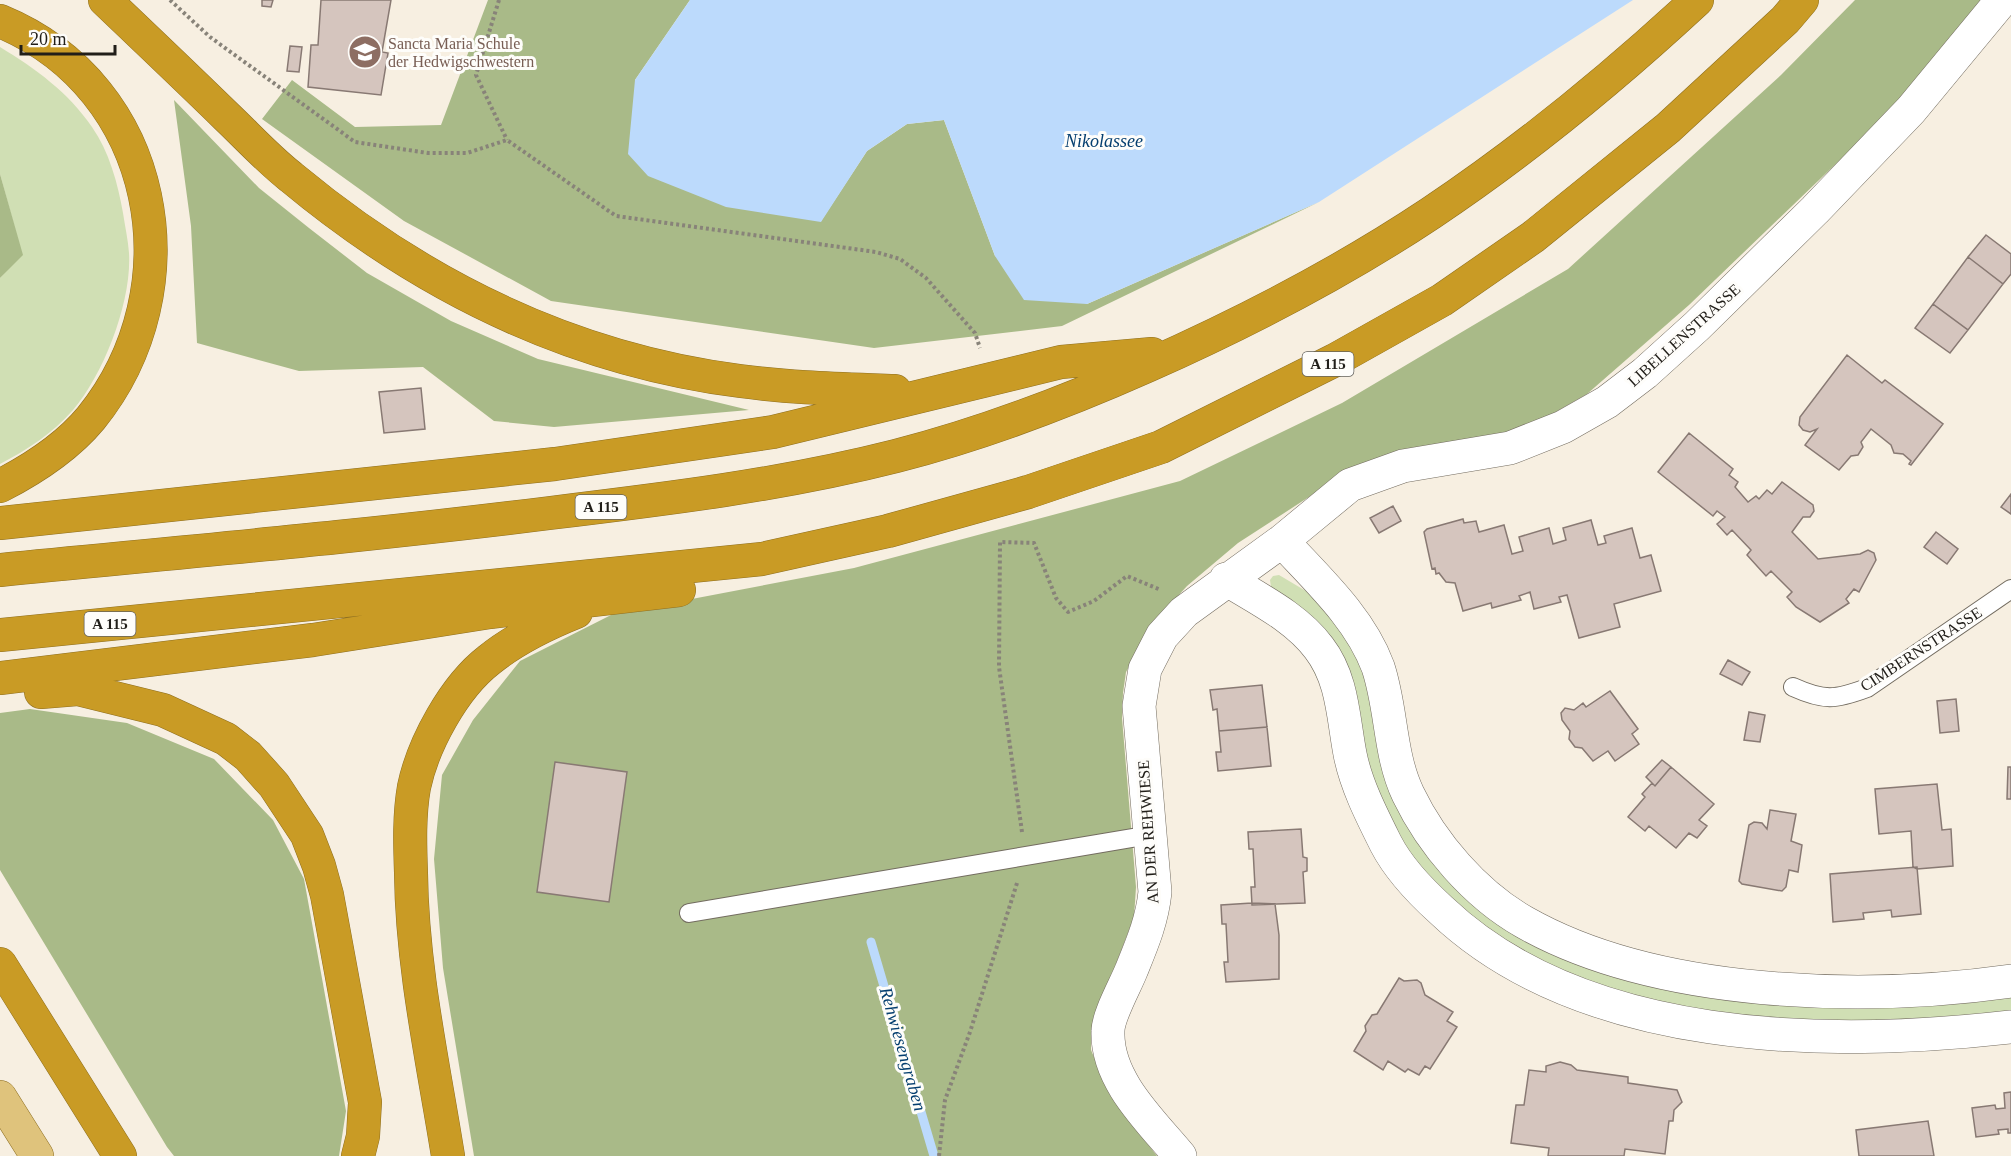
<svg xmlns="http://www.w3.org/2000/svg" width="2011" height="1156" font-family="'Times New Roman',serif">
<rect width="100%" height="100%" fill="#f7efe1"/>
<path fill="#d0dfb4" d="M0,47c36,22 68,45 92,80 17,24 26,57 31,86 2,13 5,27 6,40 3,48 -25,121 -56,157 -20,23 -46,40 -73,54v-186l22,-24 -22,-80z
M1279,575l37,22 25,26 25,49 23,107 179,179 443,38v17l-96,8 -135,-2 -77,-8 -49,-10 -94,-28 -73,-39 -84,-85 -132,-262 -1,-7 3,-4z"/>
<path fill="#a9ba88" d="M488,0h202l-55,80 186,141 46,-70 40,-27 37,-4 51,136 92,48 232,-102 -257,124 -188,22 -323,-47 -147,-80 -142,-102 30,-39 63,47 86,-2z
M1855,0h131l-88,104 -209,201 -102,89 -47,27 -53,19 -135,29 -114,74 -51,43 -34,37 -27,49 -3,21 -1,25 14,169 -2,30 -43,112v21l19,45 47,61h-683l-31,-188 -9,-109 8,-84 31,-55 47,-59 93,-47 241,-46 326,-87 162,-78 226,-134 213,-194z
M174,100l85,88 50,40 58,45 84,48 87,38 211,51 -195,17 -60,-6 -71,-54 -124,4 -102,-28 -6,-117z
M0,174l23,81 -23,23z
M30,709l97,14 87,36 59,61 31,59 42,232 -7,45h-165l-7,-9 -167,-277v-157z"/>
<path fill="#bcdafc" d="M690,0h943l-314,202 -232,102 -63,-4 -29,-44 -51,-136 -37,4 -40,27 -46,71 -95,-15 -78,-31 -20,-22 7,-74z"/>
<g fill="none" stroke-linecap="round" stroke-linejoin="round">
<path stroke="#bcdafc" stroke-width="9" d="M871,942l63,214"/>
</g>
<path fill="#d5c5be" stroke="#887973" stroke-width="1.5" d="M262,0h11l-2,7 -9,-1z
M321,0h70l-9,52 6,1 -7,42 -73,-8 3,-42h7z
M290,46l12,1 -3,25 -12,-1z
M1986,235l25,19v20l-8,10 -35,-27z
M1968,257l35,27 -35,46 -35,-26z
M1933,304l35,26 -18,23 -35,-25z
M1847,355l35,28 3,-3 58,44 -32,41 -2,-1 2,-3 -8,-7 -9,-1 -3,-8 -20,-16 -10,13 2,5 -5,8 -7,1 -12,14 -34,-25 12,-16 -7,3 -7,-2 -4,-5 1,-8z
M421,388l4,41 -41,4 -5,-41z
M1689,433l44,36 -4,6 9,7 -3,5 13,15 8,-6 3,3 8,-9 5,4 10,-12 31,23 1,6 -4,6h-7l-11,15 26,27 42,-5 8,-4 6,3 2,7 -17,32 -5,-3 -8,10 3,4 -29,19 -24,-15 -9,-10 5,-5 -21,-21 -5,5 -19,-21 4,-5 -19,-20 -5,5 -10,-11 8,-7 -8,-6 -4,5 -55,-44z
M2011,494v20l-10,-7z
M1393,506l8,15 -22,12 -9,-15z
M1463,519l1,4 12,-2 3,11 25,-7 8,29 11,-3 -4,-14 30,-9 4,16 13,-4 -3,-12 28,-8 7,25 8,-2 -2,-7 28,-8 8,30 11,-3 10,36 -47,13 6,23 -41,11 -12,-43 -8,2 2,5 -27,7 -4,-17 -11,4 2,4 -29,8 -1,-5 -28,8 -8,-28 -9,-1 -7,-9 -3,1 -1,-6 -3,1 -8,-37 3,-3z
M1936,532l22,17 -11,15 -23,-17z
M1728,660l22,12 -8,13 -22,-11z
M1262,685l5,42 -48,4 -2,-22 -4,1 -3,-20z
M1610,691l28,38 -6,5 7,10 -24,17 -7,-10 -15,10 -11,-13 -7,-1 -6,-8 1,-8 -8,-11 -1,-7 4,-5 9,2 9,-7 3,4z
M1956,699l3,32 -19,2 -3,-32z
M1749,712l16,3 -5,27 -16,-2z
M1267,727l4,39 -53,5 -2,-19h5l-2,-21z
M1662,760l9,7 -16,19 -9,-9z
M555,762l72,10 -18,130 -72,-10z
M1671,767l43,37 -15,16 8,6 -10,12 -8,-5 -13,15 -27,-22 -4,5 -17,-14 17,-20 -3,-3 10,-11 3,3z
M2008,767h3v32h-4z
M1937,784l5,46 9,-1 2,37 -36,3 -4,-2 -2,-36 -32,3 -4,-45z
M1770,810l26,4 -5,27 11,4 -4,27 -9,-2 -3,17 -4,4 -40,-7 -3,-3 10,-56 5,-3 8,1 5,6z
M1301,829l2,28 4,1v13l-4,1 2,31 -53,2 -1,-18h4l-2,-38h-4l-1,-17z
M1917,867l4,47 -29,3 -1,-7 -28,3 1,6 -31,3 -3,-48z
M1252,903l23,1 4,31v44l-53,3 -2,-20h4l-2,-38h-4l-1,-19z
M1399,978l5,3 13,-1 4,3 4,12 28,17 -6,9 10,6 -27,42 -5,-3 -6,9 -11,-6 -3,3 -17,-11 -5,9 -29,-19 12,-20 -1,-5 7,-11 5,-1z
M1560,1062l11,3 6,5 51,7v6l49,7 5,12 -8,8 -1,11h-4l-4,33 -40,-5 -1,7h-76l1,-8 -38,-5 5,-38h8l5,-35 17,2v-6z
M2011,1092v41h-3v-4l-10,1 1,4 -23,3 -4,-29 23,-3 1,4 9,-1 -1,-15z
M1928,1121l6,35h-75l-3,-26z"/>
<g fill="none" stroke-linecap="round" stroke-linejoin="round">
<defs>
<path id="service" d="M1793,687c31,14 42,13 74,1l144,-99
M689,913l461,-78"/>
<path id="minor" d="M1282,541c35,38 78,77 96,126 14,42 11,87 30,127 24,50 67,100 116,128 132,75 339,80 487,59
M1226,579c32,20 70,38 93,69 24,31 24,70 31,106 6,31 22,62 36,90 13,25 34,47 55,66 142,135 386,138 570,117
M1180,1156c-29,-35 -74,-76 -72,-125 0,-15 17,-45 23,-60 11,-27 21,-50 24,-79l-16,-186 6,-37 17,-33 22,-24 98,-71 68,-56 53,-19 107,-18 53,-21 44,-25 38,-29 52,-47 118,-116 96,-100 91,-110"/>
<path id="primary" d="M0,1097l37,59"/>
<path id="motorway" d="M105,0c41,39 82,78 122,117 21,20 41,42 64,60 131,109 278,182 449,204 51,7 104,8 155,10
M0,21c160,66 196,267 91,397 -24,29 -58,51 -91,68
M0,523l555,-59 218,-32 288,-70 91,-8
M0,570c183,-18 367,-34 550,-57 116,-14 232,-28 346,-57 86,-22 170,-54 251,-90 99,-44 194,-93 284,-153 94,-63 183,-136 266,-213
M0,635l762,-76 126,-28 140,-39 133,-45 174,-87 107,-60 91,-63 135,-109 117,-108 17,-20
M0,678l313,-38 177,-28 189,-22
M41,692l37,-3 85,21 63,29 22,17 26,29 33,50 12,31 8,29 38,207 -2,34 -5,20
M0,964l120,192
M448,1156c-15,-94 -36,-188 -37,-283 -1,-28 -2,-58 3,-86 9,-43 40,-100 75,-127 26,-21 57,-36 87,-48"/>
</defs>
<use href="#service" stroke="#736c60" stroke-width="20"/>
<use href="#minor" stroke="#736c60" stroke-width="34"/>
<use href="#primary" stroke="#8e6f21" stroke-width="34"/>
<use href="#motorway" stroke="#8e6f21" stroke-width="34"/>
<path stroke="#888379" stroke-width="4" stroke-dasharray="3 3" stroke-linecap="butt" d="M170,0l40,37 145,105 73,11h39l40,-13 109,76 260,36 24,7 26,19 49,55 5,15
M499,0l-23,75 31,65
M1022,832l-23,-165 1,-125 34,1 22,55 12,14 26,-11 33,-25 34,14
M939,1156l6,-56 25,-68 47,-149"/>
<use href="#service" stroke="#fff" stroke-width="18"/>
<use href="#minor" stroke="#fff" stroke-width="33"/>
<use href="#primary" stroke="#dfc37c" stroke-width="33"/>
<use href="#motorway" stroke="#c99b25" stroke-width="33"/>
</g>
<defs>
<symbol id="school-disc" viewBox="-11 -11 22 22"><circle r="9.5" fill="#8d6e63" stroke="#fefdfa"/><path d="M0-5L7-2L0 1L-7-2ZM-4 1L0 2.5L4 1V4Q0 6-4 4Z" fill="#fff"/></symbol>
</defs>
<g fill-rule="evenodd">
<use href="#school-disc" x="346" y="33" width="38" height="38"/>
</g>
<g text-anchor="middle" dominant-baseline="central" stroke-width="6" stroke-linejoin="round" paint-order="stroke">
<g fill="#fefdfa" stroke="#63615c" stroke-width="1.5">
<rect x="1302.5" y="352" width="51" height="24" rx="4.5"/>
<rect x="575.5" y="495" width="51" height="24" rx="4.5"/>
<rect x="84.5" y="612" width="51" height="24" rx="4.5"/>
</g>
<g font-size="15" font-weight="bold" fill="#211e19">
<text x="1328" y="364">A 115</text>
<text x="601" y="507">A 115</text>
<text x="110" y="624">A 115</text>
</g>
<g font-size="16" fill="#785e54" stroke="#fefdfa" text-anchor="start">
<text x="388" y="43">Sancta Maria Schule<tspan x="388" dy="18">der Hedwigschwestern</tspan></text>
</g>
<g font-size="16" fill="#211e19" stroke="#fefdfa">
<text transform="translate(1684 335) rotate(-42)">LIBELLENSTRASSE</text>
<text transform="translate(1921 649) rotate(-33)">CIMBERNSTRASSE</text>
<text transform="translate(1148 832) rotate(-94)">AN DER REHWIESE</text>
</g>
<g font-size="18" font-style="italic" fill="#043e6f" stroke="#fefdfa">
<text x="1104" y="141">Nikolassee</text>
<text transform="translate(903 1049) rotate(74)">Rehwiesengraben</text>
</g>
</g>
<path d="M21 45v9h94v-9" fill="none" stroke="#211e19" stroke-width="3"/>
<text x="30" y="45" font-size="18" fill="#211e19" stroke="#fefdfa" stroke-width="4.5" paint-order="stroke">20 m</text>
</svg>
